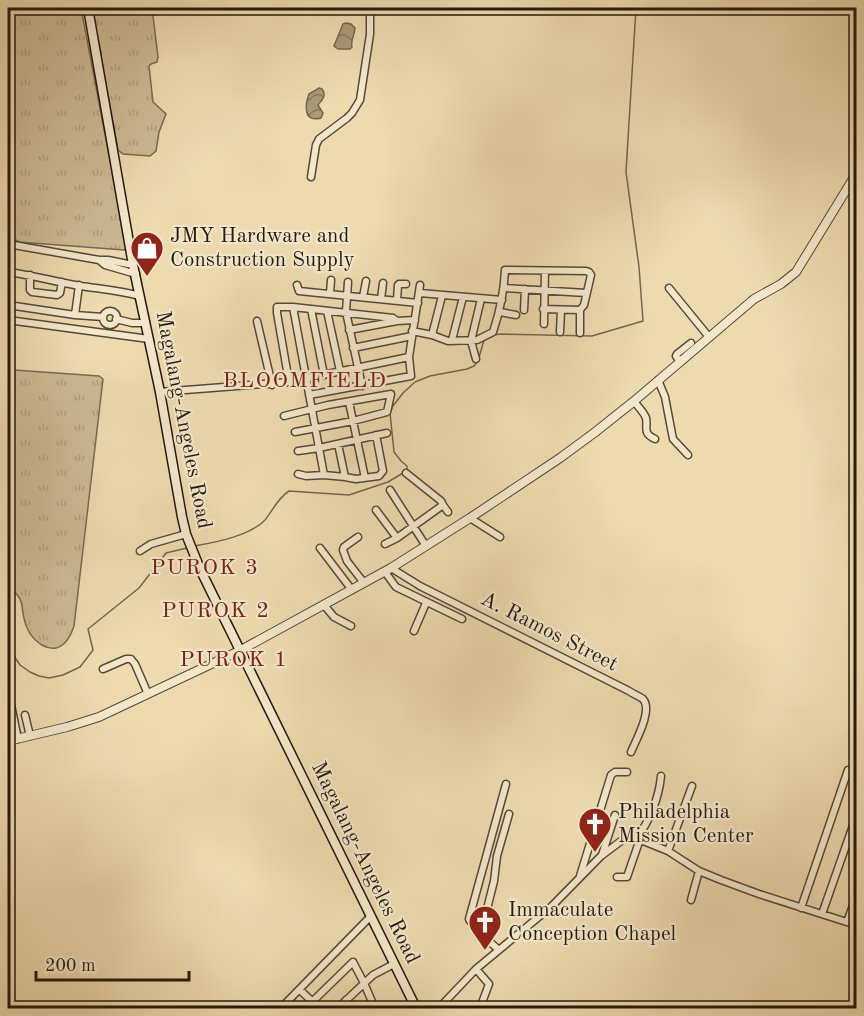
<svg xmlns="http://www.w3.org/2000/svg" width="864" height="1016" font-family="'Old Standard TT',serif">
<defs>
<pattern id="grass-tufts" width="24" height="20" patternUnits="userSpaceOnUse" patternTransform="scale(1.5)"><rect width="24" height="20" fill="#cbb993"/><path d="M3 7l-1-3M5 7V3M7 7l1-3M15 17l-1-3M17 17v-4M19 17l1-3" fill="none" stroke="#ae9e7e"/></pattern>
<pattern id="water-waves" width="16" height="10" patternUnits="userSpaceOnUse" patternTransform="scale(1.5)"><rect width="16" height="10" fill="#a99978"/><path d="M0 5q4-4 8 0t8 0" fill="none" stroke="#897c61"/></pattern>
</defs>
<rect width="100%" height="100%" fill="#eddaaf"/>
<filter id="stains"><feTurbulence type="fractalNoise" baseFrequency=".00333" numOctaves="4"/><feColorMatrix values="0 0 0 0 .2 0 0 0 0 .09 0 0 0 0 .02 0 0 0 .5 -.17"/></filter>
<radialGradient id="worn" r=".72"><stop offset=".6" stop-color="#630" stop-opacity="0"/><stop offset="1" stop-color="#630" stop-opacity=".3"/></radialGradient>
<path fill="url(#grass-tufts)" stroke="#786a50" stroke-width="1.5" d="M10,8h71l45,237v4l-2,1 -105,-8 -5,-3z
M92,8h60l6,49 -1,5 -6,2 -2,2 4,36 13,12 -7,18 -3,19 -6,5 -27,-2 -5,-4z
M14,370l85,6 4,3 -29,247c-3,9 -9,20 -18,22 -5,1 -9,0 -14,-3 -12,-7 -17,-18 -19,-32 -1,-4 0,-9 -3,-14 -3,-5 -7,-10 -12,-14v-198l1,-14z"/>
<path fill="url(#water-waves)" stroke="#74664d" stroke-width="1.5" d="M346,23l5,1 4,4c0,6 -5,13 -3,19l-2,2h-12l-4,-3 9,-22z
M319,88l3,1c5,7 0,11 -4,16l5,8 -2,5c-18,5 -16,-13 -12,-24z"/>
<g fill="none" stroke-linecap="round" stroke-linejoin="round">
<path stroke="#74664d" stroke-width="1.5" d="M493,335l8,-1 91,2 51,-15 -4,-54 -13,-95 10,-164
M407,470v-4l-6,-5 -7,-9 -4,-39 3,-7 10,-13 12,-11 15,-6 37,-7 7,-3 4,-5 6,-21
M195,546c21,-4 55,-10 70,-26 8,-10 13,-22 24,-29l60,4 39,-13 15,-9
M8,647l12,18 10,7 9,4 10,2 14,-3 17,-8 13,-17 -5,-21 51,-41 27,-35 21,-5
M380,1005v3"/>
<defs>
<path id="minor" d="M311,177l5,-32 3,-6 28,-21 5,-5 8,-13 10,-66v-23l-27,-3
M8,244l91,16h9l25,5
M99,260l6,5 31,9
M8,272c24,3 48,10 73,14 20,3 40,5 59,10
M30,275v15l2,2 25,3 3,-2 2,-11
M348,282l-2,30 16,74
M297,285l2,6 119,12
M504,288l82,5
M669,288l40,49
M420,293l82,7
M330,294l1,-14
M363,297l3,-16
M381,299l2,-16
M397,301l1,-16 1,-1h7
M8,305l67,10 28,2
M293,307l31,168
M311,309l13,66
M543,309l37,1
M524,310l1,-21
M327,311l13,60
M103 318a7 7 0 1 1 14 0a7 7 0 1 1-14 0Z
M500,312l16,3
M75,315l4,-30
M116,319l16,4h14
M8,320l141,19
M257,321l15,64
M544,324l1,-53
M349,330l48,-9 18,-1
M412,331l20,4 16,6 29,-1 16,-8c7,-21 11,-40 12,-62l81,1 3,1 2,3 -7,30 -4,5v23
M560,332l1,-22
M432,335l10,-39
M452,340l11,-43
M353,348l59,-12
M476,359l-5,-18 10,-42
M680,362l-4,-6 1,-2 14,-11
M658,380l7,17 8,42 15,16
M289,382l-12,-69v-6h16l100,11 4,3
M160,392l129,-10 120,-25
M309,395l102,-19 -2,-19 11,-72
M634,401c3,5 10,11 12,17 2,10 -4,15 9,21
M349,402l16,76
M284,416l44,-11 63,-11 -4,18 -34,9 -58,11
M338,444l7,33
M298,451l21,-3 68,-15
M298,474l8,2 18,-1 21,2 11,2 23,-3 4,-5 -7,-36
M390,490l36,56
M443,505l5,7
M376,510l21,28
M470,518l30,19
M358,537l-14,10 -1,3 4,11 17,22
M385,544l12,-6 46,-33 -2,-4 -35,-28
M320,548l32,42
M140,551l11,-7 35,-10
M391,568l29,18 209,105c4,3 10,5 14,8 10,11 -7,41 -12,53
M385,572l11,15 66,32
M324,605l10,12 17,9
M414,631l12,-28
M103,669l23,-10h5l4,5 13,30
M10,700l8,39
M25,715l5,21
M636,838c14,-16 23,-41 25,-62
M668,851l24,-65
M602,855l13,-40
M580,876l31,-101 4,-3h12
M617,877h10l13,-38
M691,900l8,-29
M801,908l47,-138
M822,914l34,-97
M847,922l9,-25
M483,925l11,-44 3,-25 12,-42
M499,950l-17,-15 1,-10 -13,-4 -1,-2 37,-135
M476,969l13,15 -9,24
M300,990l19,18
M346,1000l8,8
M312,1002l41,-40 11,21 9,21
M281,1008l90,-92
M338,1008l35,-33 21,-11
M439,1008l37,-39 76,-63 49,-50 24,-18 6,-2 37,15 31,20 22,9 38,14 97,31"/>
<path id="tertiary" d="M8,741l59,-14 32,-10 142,-67 150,-82 79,-50 90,-60 34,-25 39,-31 121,-103 27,-15 15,-12 60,-98"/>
<path id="secondary" d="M88,8l45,257 27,127 22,125 4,17 14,35 216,439"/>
</defs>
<use href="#minor" stroke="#564a35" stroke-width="9"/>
<use href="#tertiary" stroke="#564a35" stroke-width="10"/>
<use href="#secondary" stroke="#241a0c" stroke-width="11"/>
<use href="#minor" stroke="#f3e7cb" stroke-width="6"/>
<use href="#tertiary" stroke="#f3e7cb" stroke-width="8"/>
<use href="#secondary" stroke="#f3e7cb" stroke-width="8"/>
</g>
<defs>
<symbol id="shop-pin" viewBox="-11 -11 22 30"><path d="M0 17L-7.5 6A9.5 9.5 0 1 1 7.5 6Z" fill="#8f2418" stroke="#f3e7cb"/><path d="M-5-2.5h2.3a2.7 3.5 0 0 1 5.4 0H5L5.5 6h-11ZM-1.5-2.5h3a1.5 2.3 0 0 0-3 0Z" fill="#fff"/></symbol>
<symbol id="church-pin" viewBox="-11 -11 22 30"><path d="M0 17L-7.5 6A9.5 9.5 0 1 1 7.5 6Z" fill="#8f2418" stroke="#f3e7cb"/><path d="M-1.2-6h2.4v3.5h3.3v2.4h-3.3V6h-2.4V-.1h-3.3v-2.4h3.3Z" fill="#fff"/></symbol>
</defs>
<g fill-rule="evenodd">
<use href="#shop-pin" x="128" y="229" width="38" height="52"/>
<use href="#church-pin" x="576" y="805" width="38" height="52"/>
<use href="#church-pin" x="466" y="903" width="38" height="52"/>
</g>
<g text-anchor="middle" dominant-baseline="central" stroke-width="4.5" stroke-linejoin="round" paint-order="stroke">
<g font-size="21" fill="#241a0c" stroke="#f3e7cb" text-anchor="start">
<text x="170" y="236">JMY Hardware and<tspan x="170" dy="24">Construction Supply</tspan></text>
<text x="618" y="812">Philadelphia<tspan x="618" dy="24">Mission Center</tspan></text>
<text x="508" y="910">Immaculate<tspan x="508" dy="24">Conception Chapel</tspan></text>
</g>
<g font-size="21" fill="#241a0c" stroke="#f3e7cb">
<text transform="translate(183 420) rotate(79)">Magalang-Angeles Road</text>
<text transform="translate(549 632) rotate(27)">A. Ramos Street</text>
<text transform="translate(365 863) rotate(64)">Magalang-Angeles Road</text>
</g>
<g font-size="22" letter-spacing="1.5" fill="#7a1f14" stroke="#f3e7cb">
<text x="305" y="381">BLOOMFIELD</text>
<text x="205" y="568">PUROK 3</text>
<text x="216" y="611">PUROK 2</text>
<text x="234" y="660">PUROK 1</text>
</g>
</g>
<rect width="864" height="1016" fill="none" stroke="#eddaaf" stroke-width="30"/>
<rect x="9" y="9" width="846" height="998" fill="none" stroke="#241a0c" stroke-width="3"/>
<rect x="15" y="15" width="834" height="986" fill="none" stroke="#241a0c" stroke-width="1.5"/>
<path d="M36 971v9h153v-9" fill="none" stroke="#241a0c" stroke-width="3"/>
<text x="45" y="971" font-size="18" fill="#241a0c" stroke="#f3e7cb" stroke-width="4.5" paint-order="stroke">200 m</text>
<rect width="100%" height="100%" filter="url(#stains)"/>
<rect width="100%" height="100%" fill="url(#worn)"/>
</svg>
